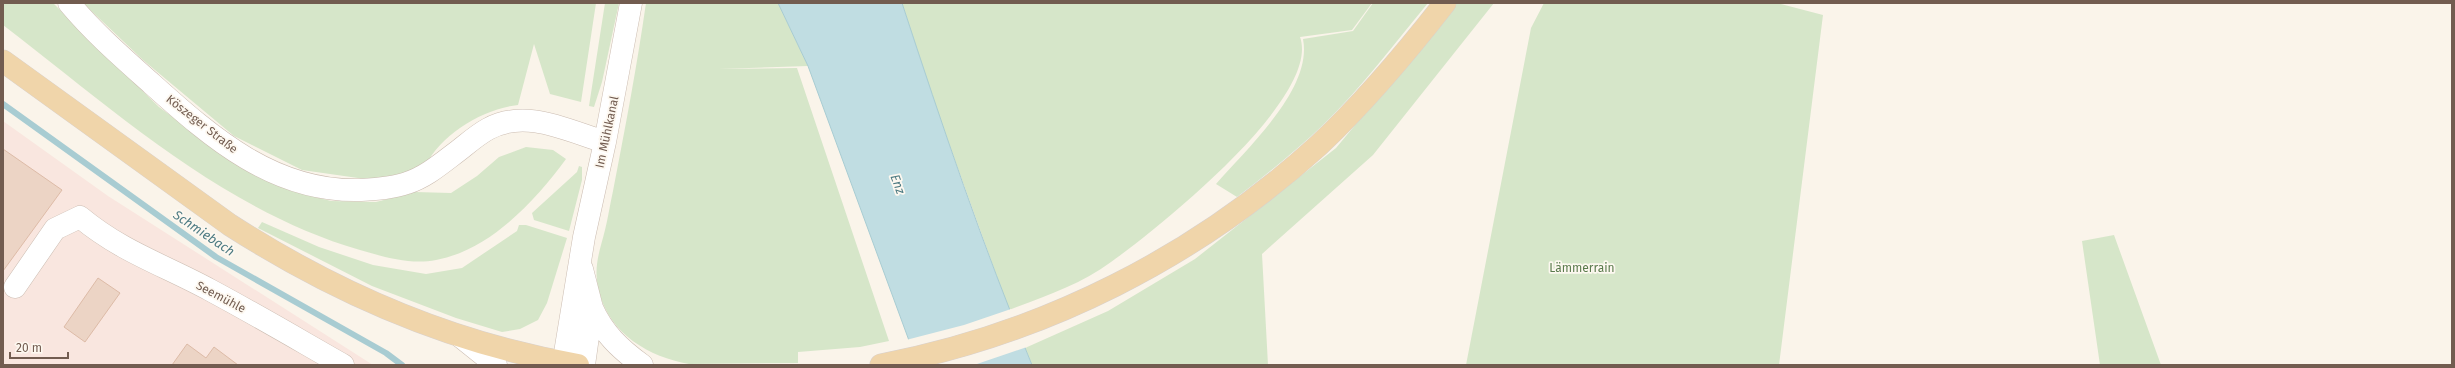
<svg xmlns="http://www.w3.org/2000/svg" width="2455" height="368" font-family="'Fira Sans',sans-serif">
<rect width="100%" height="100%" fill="#faf4ea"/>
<path fill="#f9e6df" d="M3,121l105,75 265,169h-370z"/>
<path fill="#d6e6c9" d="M3,3h50l106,104 34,25 111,62 27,7 45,1 39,-10 36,1 26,-17 22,-19 27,-10 27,3 13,9c-31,42 -76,91 -130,101 -25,5 -52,-3 -76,-10 -137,-40 -246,-140 -357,-225z
M83,3h513l-15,99 -31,-8 -16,-50 -16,61c-36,4 -76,29 -93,61l-34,13 -19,1 -70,-10 -68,-34 -91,-76z
M605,3h14l-17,79 -8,25 -5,-1z
M646,3h132l30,63 -90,3 79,-1 92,273 -29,6 -62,5v11l-109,1c-40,-7 -79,-30 -90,-72 -6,-25 0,-38 6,-62 3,-12 5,-26 8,-39 12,-62 24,-125 33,-188z
M902,3h470l-20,27 -52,7c22,61 -144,193 -189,225 -29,22 -68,35 -102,48l-71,-197z
M1373,3h55c-34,41 -66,84 -104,121 -27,26 -57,50 -87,73l-21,-13c30,-35 97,-95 87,-145l50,-8z
M1457,3h37l-121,152 -111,99 6,111h-236l-7,-17 83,-37 87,-52 141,-111z
M1544,3h233l46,12 -44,350h-313l65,-337z
M579,166l3,1v13l-13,51 -35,-11 -2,-7 45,-41z
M262,222l57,25 54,18 53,9 36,-6 55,-37 2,-6h7l41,13 -20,65 -9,17 -18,9 -18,3 -46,-14 -84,-32 -114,-58z
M2114,235l47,130h-61l-18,-124z"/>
<path fill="#c0dde2" stroke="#a8ccd2" d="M778,3h124c40,122 81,244 130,362h-114l-110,-299z"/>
<path fill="#faf4ea" d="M1011,309l16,38 -53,18h-58l-10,-25 58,-15z"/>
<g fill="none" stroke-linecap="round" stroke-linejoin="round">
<path stroke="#a8ccd2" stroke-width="6" d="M3,104l213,153 170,96 16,12"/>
</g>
<path fill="#ecd4c5" stroke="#ddbba7" d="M3,149l59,41 -59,81z
M98,278l22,15 -35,49 -21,-15z
M187,344l19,14 8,-11 24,18h-66z"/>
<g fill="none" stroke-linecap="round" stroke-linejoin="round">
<defs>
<path id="minor" d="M69,3c25,30 54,55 83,81 60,54 123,109 209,106 16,-1 32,-2 46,-7 19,-6 35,-20 51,-32 9,-7 19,-16 30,-22 38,-21 80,2 117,13
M582,269l10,39 -8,57
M15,287l40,-58 25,-12c42,35 84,48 130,73 45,24 89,50 133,75
M592,308c11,25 28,41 50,57
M461,337l35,28
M563,365l21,-128 21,-95 26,-139"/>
<path id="major" d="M3,61l227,164c106,68 224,119 348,140
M881,365c163,-31 315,-108 438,-220 46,-43 87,-92 126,-142"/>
</defs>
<use href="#minor" stroke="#cbbcb1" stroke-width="23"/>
<use href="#major" stroke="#d8d1ce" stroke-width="23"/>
<use href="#minor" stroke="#fff" stroke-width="22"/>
<use href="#major" stroke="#f0d5aa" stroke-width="22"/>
</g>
<g text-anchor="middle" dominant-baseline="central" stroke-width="3.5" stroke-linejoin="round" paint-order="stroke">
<g font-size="12" fill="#725c50" stroke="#fdf8f0">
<text transform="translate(202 124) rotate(38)">Köszeger Straße</text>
<text transform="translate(607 132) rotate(-78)">Im Mühlkanal</text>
<text transform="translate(221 297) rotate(28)">Seemühle</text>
</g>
<g font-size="12" fill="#5b7b4d" stroke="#fdf8f0">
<text x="1582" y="268">Lämmerrain</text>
</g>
<g font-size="13" font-style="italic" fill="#4c7a82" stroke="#fdf8f0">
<text transform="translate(898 184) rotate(70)">Enz</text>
<text transform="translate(204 233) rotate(34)">Schmiebach</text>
</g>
</g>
<rect width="2455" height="368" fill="none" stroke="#725c50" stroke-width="8"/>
<path d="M10 352v6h58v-6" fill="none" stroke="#725c50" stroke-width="2"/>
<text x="16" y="352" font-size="12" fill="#725c50" stroke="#fdf8f0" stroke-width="3" paint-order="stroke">20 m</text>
</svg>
